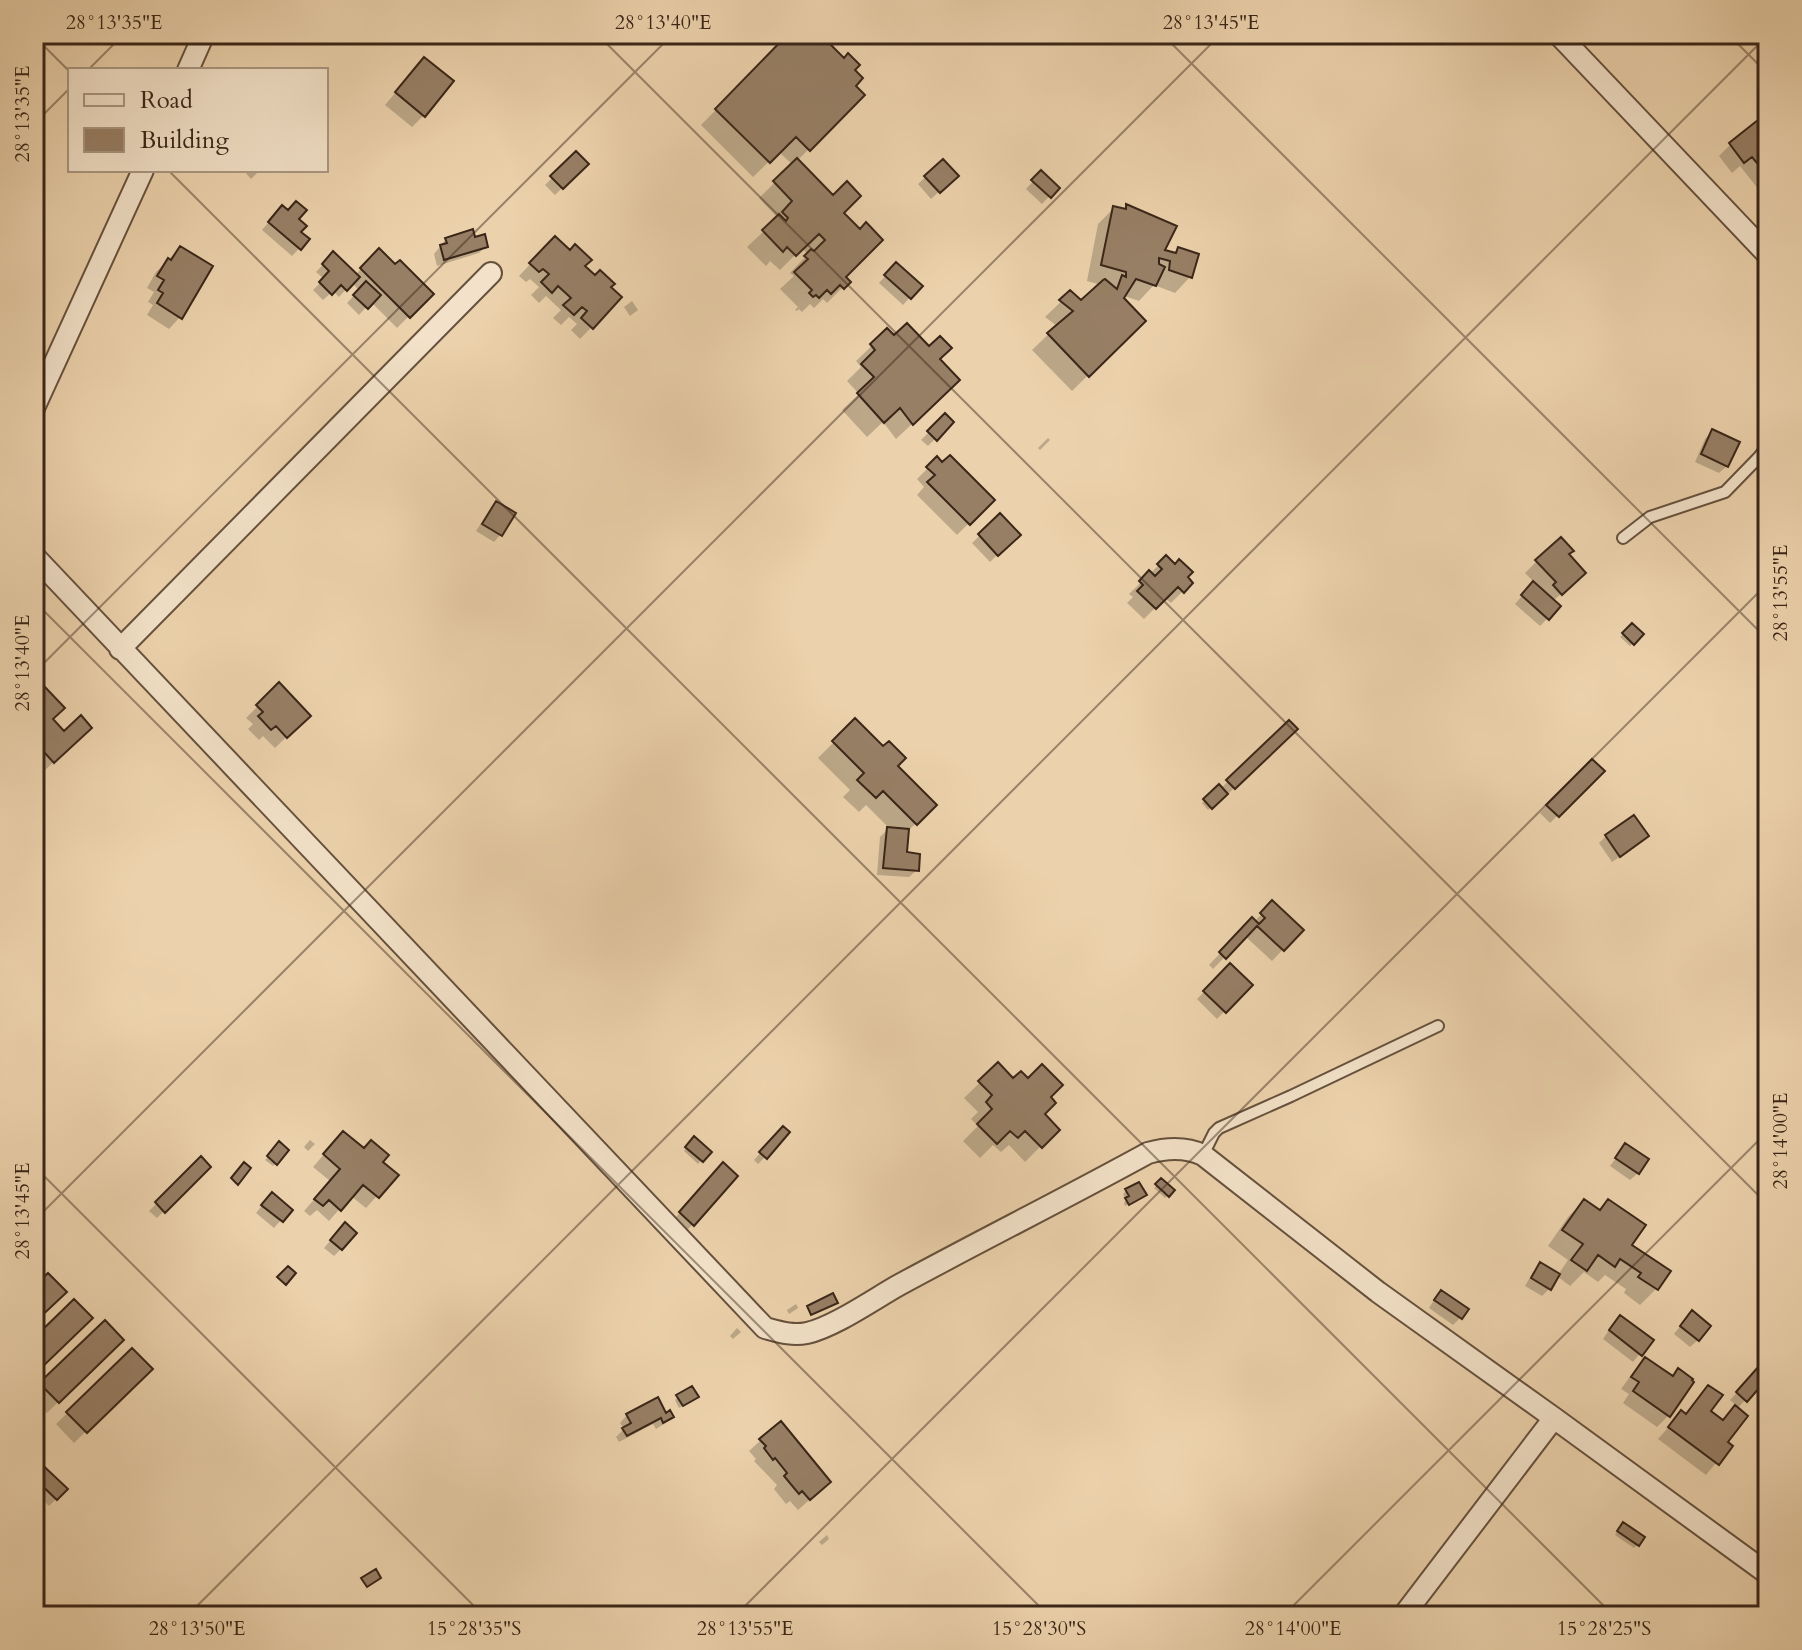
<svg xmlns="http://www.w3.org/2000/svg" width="1802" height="1650" font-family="Cardo,serif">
<rect width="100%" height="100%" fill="#ecd2ac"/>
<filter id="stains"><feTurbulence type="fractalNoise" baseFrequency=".0025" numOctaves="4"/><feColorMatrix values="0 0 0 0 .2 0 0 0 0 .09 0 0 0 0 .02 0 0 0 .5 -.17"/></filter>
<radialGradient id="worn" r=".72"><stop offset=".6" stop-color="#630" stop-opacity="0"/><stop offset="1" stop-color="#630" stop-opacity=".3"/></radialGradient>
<path fill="#0003" d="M791,34h40l-7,7 28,29 1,16 9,9 -65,66 44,52 2,64 5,5 -21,21 -4,-4 -9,9 -4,-4 -8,8 -3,-3 -2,2 -2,-1 3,-3 -18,-18 14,-13 -4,-3 18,-19 -6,-6 -22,22 -10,-9 -4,5 -19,-19 31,-29 -19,-20 34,-33 -14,-13 -26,25 -52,-52z
M413,72l11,43 -12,12 -27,-22z
M1768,115v76l-5,4 -23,-29 -8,7 -13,-17 11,-11z
M576,154l10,10 -31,31 -10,-10z
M943,161l13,15 -25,23 -13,-15z
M243,170h17l-9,9z
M1041,173l16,15 -15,16 -16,-15z
M1127,206l35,45 11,3 5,-5 12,28 -15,16 -21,-8 -15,16 -15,-5 -2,2 21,23 -71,70 -40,-41 25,-24 -12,-9 25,-24 11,9 20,-17 -14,-4 11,-57 16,-16 9,2z
M275,215l21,4 3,13 8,8 -15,16 -30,-26z
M555,238l27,28 38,32 -40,41 -9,-9 6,-6 -8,-7 -8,8 -8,-7 8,-8 -15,-14 -7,7 -8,-8 8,-8 -9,-8 -4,3 -7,-6z
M446,239l28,1 12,6 -7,7 -42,13 -3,-12z
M180,248v69l-11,12 -22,-14 6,-10 -5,-3 6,-10 -7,-4 9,-16z
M379,251l16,16 36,27 -34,34 -26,-26 -12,13 -12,-12 12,-13 -7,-7 -13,14 -6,-6 -10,9 -10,-10 11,-11 -8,-7 17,-18 22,21z
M889,272l31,14 -17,19 -24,-22z
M632,301l6,9 -8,6 -6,-9z
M887,331l7,7 43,21 5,37 -46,43 -13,-17 -16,15 -25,-27 17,-16 -12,-13 14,-14 -5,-6z
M945,416l7,6 -24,24 -7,-6z
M1712,431l15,35 -8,7 -24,-11 10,-23z
M1048,438l2,2 -10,10 -2,-2z
M937,459l55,41 -35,35 -40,-40 7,-8 -7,-8z
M496,503l5,31 -7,8 -18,-11 13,-20z
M1000,516l18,19 -28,27 -18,-19z
M1567,555l5,29 -19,17 -5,17 -8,8 -25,-22 19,-22 -9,-9 12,-12z
M1166,558l25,25 -20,20 -6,-5 -21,21 -17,-16 6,-6 -4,-3z
M1632,625l9,9 -11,12 -10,-9z
M279,685l29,31 -33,32 -12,-12 -4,4 -11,-11 5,-5 -7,-6z
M34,690l16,29 14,15 14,5 -36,34 -8,-8z
M855,721l40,45 39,39 -27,27 -2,22 12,16 -8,7 -32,-2 3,-38 9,-9 -23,-23 -7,7 -16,-15 7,-7 -32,-32z
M1289,723l6,6 -68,66 -1,-1 -18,16 -6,-7 17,-16 1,2z
M1592,761l10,10 -52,52 -10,-10z
M1606,836h41l-8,8 -27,18 -13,-19z
M1272,903l29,27 -29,31 -27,-25 -32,33 -4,-4 32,-34 13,-9z
M1230,966l20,19 -33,34 -20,-20z
M998,1065l15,15 35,17 -6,17 15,16 -32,32 -16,-17 -8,7 -8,-7 -13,13 -17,-17 15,-15 -7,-7 7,-7 -14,-14z
M776,1136l-11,21 -7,7 -4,-4z
M694,1139l15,13 -11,12 -14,-13z
M310,1140l5,4 -7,7 -4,-4z
M279,1144l8,7 -14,15 -8,-6z
M332,1145l48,17 16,13 -30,33 -15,-12 -22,25 -12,-11 -7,6 -6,-5 26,-30 -17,-14z
M1625,1146l13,27 -8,7 -20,-14z
M201,1159l7,8 -51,51 -8,-7z
M712,1176l-19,48 -12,12 -12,-11z
M1161,1181l11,10 -7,7 -11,-10z
M1126,1191l15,7 -16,8 -1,-3 2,-3 -3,-6z
M1584,1201l14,10 10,-10 21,44 39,27 -12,17 -16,16 -16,-12 2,-4 -21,-14 -7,7 -14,-10 -14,14 -13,-10 -8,13 -7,7 -17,-10 8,-14 8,-8 17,11 10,-15 -20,-14 20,-29z
M265,1202l25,8 -16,18 -18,-15z
M338,1232l3,17 -7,7 -10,-8z
M1434,1300l26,18 -7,7 -24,-17z
M796,1304l2,4 -9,6 -2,-4z
M1685,1320l13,20 -8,7 -16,-13z
M105,1322l16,18 -74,73 -13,-13v-9z
M1613,1324l38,16 -18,22 -30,-23z
M737,1328l4,4 -8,7 -3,-3z
M132,1350l18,19 -76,74 -18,-19z
M1645,1359l27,19 -3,37 -12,12 -34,-24 6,-9 -8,-5 13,-18z
M1767,1360l1,9 -4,5 4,4v19l-8,-7 7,-9 -3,-2 -27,30 -12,34 5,3 -24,29 -48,-36 23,-26 4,2 24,-28 -1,24 14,11 15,-16 -7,-6z
M678,1397l15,3 -14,8 -4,-8z
M627,1415h38l7,2 -8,7 -8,5 -3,-5 -34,18 -3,-5 8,-8 -4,-6z
M761,1440l56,53 -19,17 -8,-9 -4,3 -12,-15 3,-4 -23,-24 2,-2 -7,-8z
M34,1460l31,30 -16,16 -15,-14z
M1620,1527l17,18 -3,3 -19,-13z
M827,1535l2,4 -7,6 -3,-3z"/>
<path fill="#977f65" stroke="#3a2618" stroke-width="2" d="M788,34h46l-7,7 17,17 4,-5 12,12 -5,5 8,8 -7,8 9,9 -55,56 -14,-14 -26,26 -55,-54z
M424,57l30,24 -29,36 -30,-25z
M1768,112v64l-16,-19 -8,6 -15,-20z
M576,151l13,13 -26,25 -13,-13z
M797,158l36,37 14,-14 14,15 -17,17 16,16 6,-7 17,18 -37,37 5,5 -7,7 -4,-4 -9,9 -4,-4 -8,8 -3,-3 -3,2 -4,-4 3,-3 -18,-18 14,-13 -4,-3 7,-7 3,2 11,-11 -6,-6 -23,22 -9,-9 -4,5 -21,-22 17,-16 7,7 2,-3 -6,-6 10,-11 -19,-20z
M943,159l16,17 -19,17 -16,-17z
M1041,170l19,18 -9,10 -20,-18z
M296,201l11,9 -8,9 8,7 -6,6 9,7 -9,11 -33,-28 14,-17 6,5z
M1126,204l51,22 -12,24 11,3 2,-6 21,7 -7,24 -23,-8 1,-9 -11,-3v6l6,3 -9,19 -20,-7 -12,19 22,23 -57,56 -42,-44 26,-22 -14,-11 11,-10 11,10 22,-20 2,-1 12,10 5,-14 4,2v-5l-25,-7 12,-59 13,3z
M473,229l2,8 10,-3 3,13 -44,13 -4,-15 7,-2 -2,-5z
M555,236l15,14 5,-6 17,16 -7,6 10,9 5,-5 15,14 -4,3 11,10 -29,32 -12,-11 6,-7 -5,-4 -8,8 -11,-10 8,-7 -13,-12 -6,7 -11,-11 8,-8 -6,-5 -4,3 -10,-9z
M180,246l33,20 -31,53 -25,-16 6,-10 -5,-3 6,-10 -7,-4 11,-18 3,2z
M379,248l16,16 5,-4 34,34 -24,24 -50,-50z
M333,251l27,26 -13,14 -6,-6 -9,10 -13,-13 10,-11 -7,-7z
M896,262l27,24 -12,13 -27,-24z
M366,281l15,14 -13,14 -15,-14z
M907,323l22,23 11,-10 12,12 -12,11 20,21 -47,45 -13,-17 -16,15 -27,-30 17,-16 -13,-13 14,-14 -5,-6 17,-16 7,7z
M945,413l9,9 -17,19 -10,-10z
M1712,429l28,13 -12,25 -27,-13z
M950,455l45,45 -25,25 -43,-43 8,-7 -9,-8 11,-11 5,6z
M496,501l20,12 -14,23 -20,-12z
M1000,513l21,22 -23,21 -20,-22z
M1561,537l13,14 -5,3 17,19 -24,22 -9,-10 3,-3 -21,-22z
M1166,555l9,9 4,-5 14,13 -5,5 5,6 -9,10 -6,-6 -22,22 -19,-18 6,-6 -4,-4 10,-11 6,6 7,-7 -5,-5z
M1533,581l28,25 -12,14 -28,-25z
M1632,623l12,11 -10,11 -12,-12z
M279,682l32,34 -24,22 -11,-12 -5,4 -13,-14 5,-4 -7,-7z
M44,686l21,22 -12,11 11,12 17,-16 11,13 -38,35 -20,-22v-54l4,4z
M855,718l28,28 6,-5 17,17 -8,8 39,39 -20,20 -34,-34 -7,7 -19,-18 7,-7 -32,-32z
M1289,720l9,9 -63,60 -9,-9z
M1592,759l13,12 -46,46 -13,-12z
M1219,784l9,10 -16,15 -9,-10z
M1634,815l15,21 -29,21 -15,-22z
M887,827l22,2 -2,23 13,2 -1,17 -36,-3z
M1272,900l32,30 -20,21 -27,-25 -31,33 -7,-7 33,-35 7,7 6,-6 -5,-5z
M1230,963l23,22 -27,28 -23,-22z
M998,1062l15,16 8,-7 7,7 14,-14 21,21 -12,12 5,6 -11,11 15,16 -18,18 -17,-17 -7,7 -8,-7 -13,13 -20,-20 15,-15 -6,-7 6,-7 -14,-14z
M783,1126l7,6 -23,27 -8,-7z
M343,1131l21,17 7,-8 18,15 -6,7 16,13 -20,23 -16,-13 -22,26 -12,-11 -6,6 -9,-7 26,-30 -17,-15z
M694,1136l18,16 -9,10 -18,-15z
M279,1141l10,9 -12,15 -10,-9z
M1625,1143l24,16 -10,15 -24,-16z
M201,1156l10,11 -46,46 -10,-11z
M244,1162l7,6 -13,17 -7,-7z
M723,1162l15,14 -44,50 -15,-14z
M1161,1178l14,12 -6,7 -14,-13z
M1139,1182l8,13 -18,10 -4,-7 4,-2 -4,-7z
M272,1192l21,18 -10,12 -22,-17z
M1584,1199l16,11 8,-11 38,26 -14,20 39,26 -13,19 -20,-13 3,-4 -21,-14 -5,8 -17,-12 -11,16 -16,-11 12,-16 -21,-14z
M345,1222l12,11 -15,17 -12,-10z
M1540,1262l20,12 -9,16 -20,-12z
M288,1266l8,7 -10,12 -9,-8z
M48,1273l19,19 -33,31v-37z
M1441,1290l28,19 -7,10 -28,-19z
M833,1293l5,10 -27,12 -4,-9z
M74,1299l19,19 -59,57v-37z
M1692,1310l19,16 -12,15 -19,-15z
M1620,1315l34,25 -12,16 -33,-26z
M105,1320l19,20 -65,63 -20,-20z
M132,1348l21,21 -66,64 -21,-21z
M1645,1357l28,19 5,-8 15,11 -1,1 2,2 -24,35 -37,-26 6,-9 -8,-5z
M1767,1357l1,21 -21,24 -11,-10z
M1708,1385l15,10 -12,16 12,9 12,-15 13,11 -20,26 5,4 -14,19 -51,-38 13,-17 5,4z
M692,1386l7,11 -16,9 -7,-11z
M658,1397l8,16 4,-3 4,7 -11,6 -2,-5 -34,18 -5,-8 9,-5 -5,-9z
M781,1421l50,61 -21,18 -8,-9 -3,3 -15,-18 3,-3 -12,-15 -2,2 -9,-12 2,-2 -7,-7z
M34,1457l34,32 -11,11 -23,-22z
M1623,1522l22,15 -6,9 -22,-15z
M376,1569l5,9 -14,9 -6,-9z"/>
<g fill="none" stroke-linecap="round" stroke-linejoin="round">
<defs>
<path id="service" d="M1623,538l27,-21 75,-25 34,-35 9,-12
M1203,1155l11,-22 5,-5 72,-32 147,-70"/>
<path id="minor" d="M1558,34l210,221
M188,70l16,-36
M34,408l109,-238
M34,556l731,772c15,4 27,8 42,5 27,-6 67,-34 92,-48 83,-45 167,-87 249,-132 18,-5 38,-6 55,2l175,137 176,126 214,156
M120,649l371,-376
M1403,1616l151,-198"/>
</defs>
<use href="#service" stroke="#66513d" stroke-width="14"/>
<use href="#minor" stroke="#66513d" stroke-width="24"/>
<use href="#service" stroke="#f3e2c9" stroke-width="10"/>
<use href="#minor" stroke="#f3e2c9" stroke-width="20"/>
</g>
<path fill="none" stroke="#3a2618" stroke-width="2" stroke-opacity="0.45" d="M597,34l1171,1171M1162,34l606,606M1728,34l40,40M34,36l36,36M88,70l36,-36M34,124l36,-36M168,170l1446,1446M34,601l1015,1015M34,673l639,-639M34,1166l450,450M34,1221l1187,-1187M187,1616l1581,-1581M735,1616l1033,-1033M1283,1616l485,-485"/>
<rect width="1802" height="1650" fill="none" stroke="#ecd2ac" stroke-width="88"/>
<rect x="68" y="68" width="260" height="104" fill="#f3e2c9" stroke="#a99782" stroke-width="2"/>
<rect x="84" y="94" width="40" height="12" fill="#f3e2c9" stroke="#a99782" stroke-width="2"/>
<text x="140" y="108" font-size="24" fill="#3a2618">Road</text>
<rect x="84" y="128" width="40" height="24" fill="#977f65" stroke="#a99782" stroke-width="2"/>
<text x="140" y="148" font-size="24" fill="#3a2618">Building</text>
<rect x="44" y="44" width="1714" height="1562" fill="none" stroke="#3a2618" stroke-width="3"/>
<g font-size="20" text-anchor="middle" fill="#3a2618">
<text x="114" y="29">28°13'35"E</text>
<text x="663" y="29">28°13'40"E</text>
<text x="1211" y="29">28°13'45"E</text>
<text transform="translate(22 114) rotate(-90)" y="7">28°13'35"E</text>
<text transform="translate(1780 593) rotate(-90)" y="7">28°13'55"E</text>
<text transform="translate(22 663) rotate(-90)" y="7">28°13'40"E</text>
<text transform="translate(1780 1141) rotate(-90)" y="7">28°14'00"E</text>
<text transform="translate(22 1211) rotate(-90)" y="7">28°13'45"E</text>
<text x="197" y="1635">28°13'50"E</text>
<text x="474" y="1635">15°28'35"S</text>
<text x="745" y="1635">28°13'55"E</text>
<text x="1039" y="1635">15°28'30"S</text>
<text x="1293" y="1635">28°14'00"E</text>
<text x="1604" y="1635">15°28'25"S</text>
</g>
<rect width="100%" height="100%" filter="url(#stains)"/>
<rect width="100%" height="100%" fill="url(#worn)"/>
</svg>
